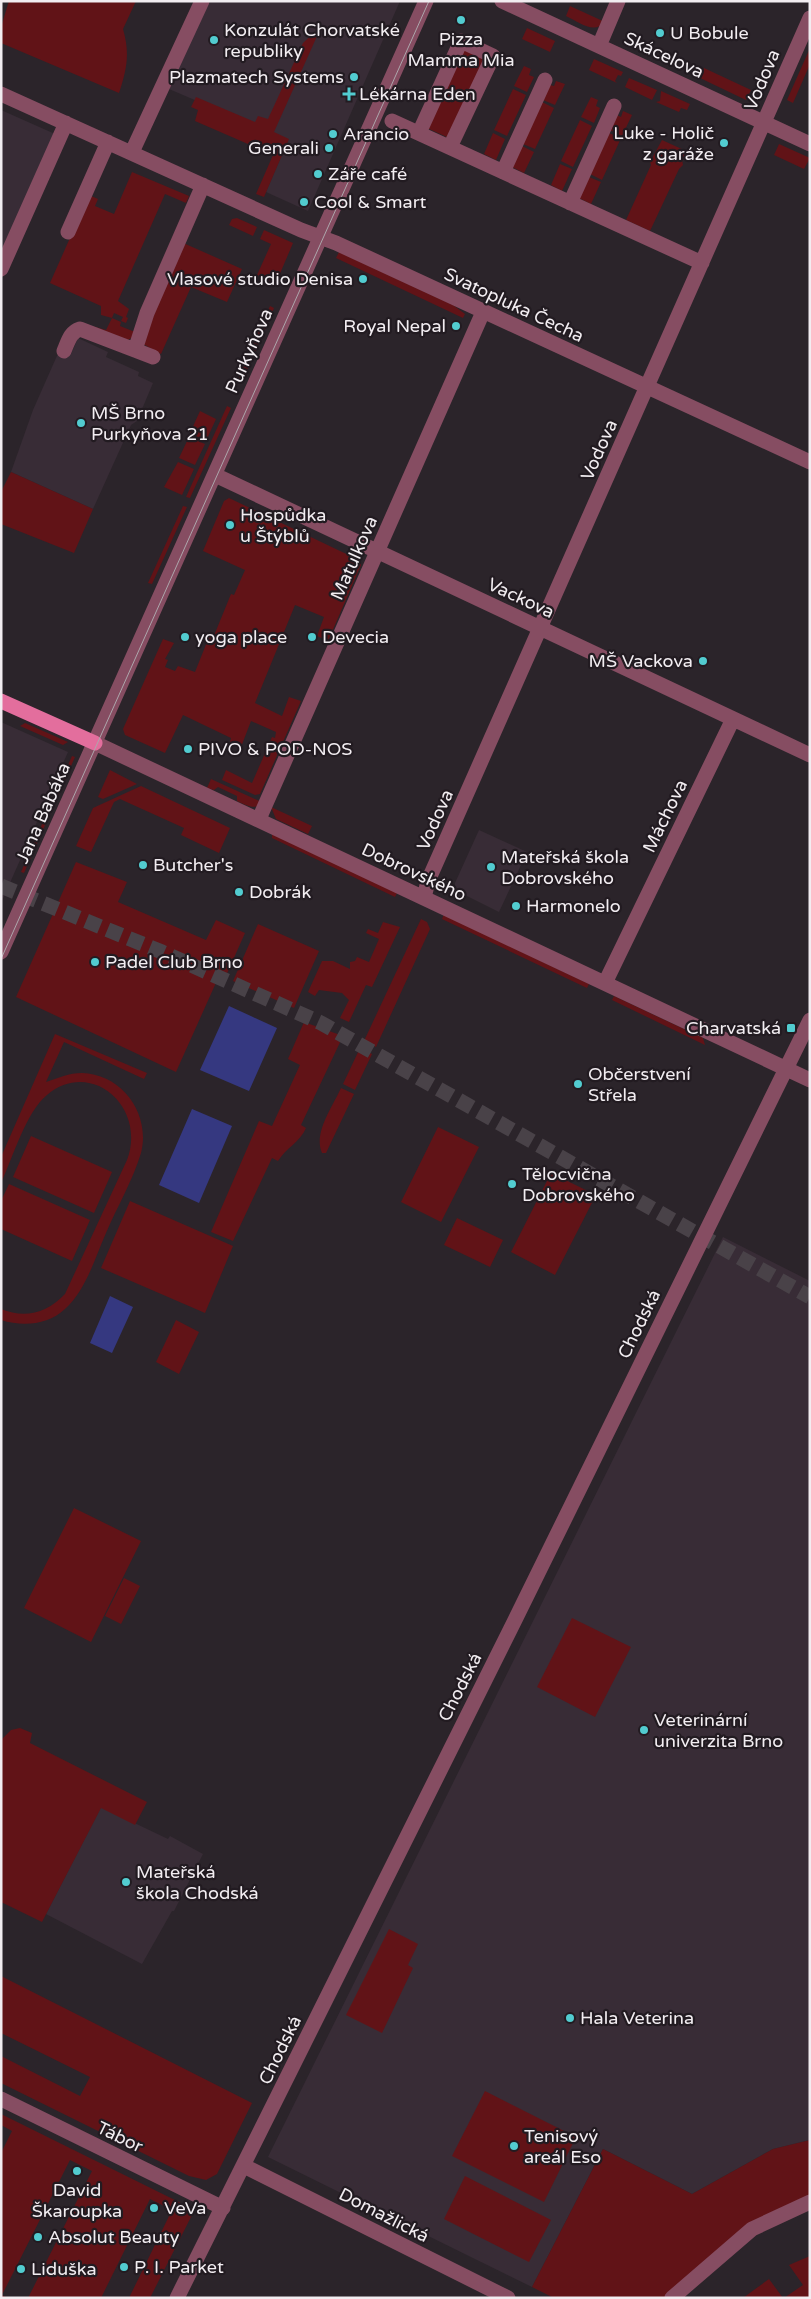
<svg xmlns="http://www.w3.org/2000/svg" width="811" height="2299" font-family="'Varela Round',sans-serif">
<rect width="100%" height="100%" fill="#2b242a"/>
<path fill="#382c36" d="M209,1h191l-92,210 -42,-19 22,-52 -119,-51z
M1,110l54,24 -54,120z
M78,338l30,14 -2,5 33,15 -1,4 15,7 -16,38 -6,4 -38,84 -82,-37 22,-62 27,-61 11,5z
M1,722l67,30 -67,151z
M479,830l48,22 -28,60 -40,-20 -4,-4v-5z
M723,1237l87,44v859l-37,9 -81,45 -89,-45 -71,138 -264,-130z
M101,1807l67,32 2,-3 33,18 -29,57h-2l-30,53 -96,-50z"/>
<path fill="#611317" d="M9,1h127l-13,28c7,24 4,40 -4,64l-118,-50v-16z
M570,6l35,16c-11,13 -26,0 -39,-6z
M527,28l28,13 -5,11 -28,-13z
M315,32l3,2 -44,98 15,7 -25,58 -8,-3 17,-39 -78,-34 3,-11 -7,-3 5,-10 59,25 3,-6 10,3 35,-76z
M463,48l22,11 -36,79 -22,-10z
M810,48v16l-17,39 -6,-3z
M594,59l29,13 -2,4 -3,-1 -3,6 2,2 -28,-13z
M524,66l7,3 -2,6 5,2 -7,15 -13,-6z
M704,68l47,22 -5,10 -46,-22z
M629,78l28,12 -5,10 -27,-13z
M556,81l9,3 -10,21 -12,-5 7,-15 4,1z
M513,89l13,6 -19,41 -13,-6z
M661,91l29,13 -3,6 -6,-2 -2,4 -23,-10 4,-1z
M591,97l7,3 -2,6 4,2 -6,15 -13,-6z
M542,102l12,6 -19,41 -12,-5z
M623,111l9,4 -10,21 -12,-6 7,-15 4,2z
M580,120l12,6 -19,41 -12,-6z
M493,133l12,6 -9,21 -12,-6z
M609,133l12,5 -19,42 -12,-6z
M662,140l24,11 -4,9 1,5 -4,4 -29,62 -24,-11 25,-55 -1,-3z
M779,144l31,14 -6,11 -30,-14z
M522,146l12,6 -10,21 -12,-6z
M560,164l12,5 -10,22 -11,-6z
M132,172l57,24 -3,7 -21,-9 -47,107 11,8 -3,8 2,1 -2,5 -5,-2 2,-4 -9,-4 -2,5 9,4 -1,4 15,6 -2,5 -5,3 -36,-14 14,4 6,-12 -11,-3v-9l-51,-23 39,-88 9,4 -3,7 19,8z
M589,177l12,5 -10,22 -12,-6z
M237,218l20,9 -4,9 -24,-11 3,-6z
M264,230l29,13 -17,40 -19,-8 14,-31 -11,-5z
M181,242l61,27 -15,33 -36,-15 -30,67 -18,-10z
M339,252l114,53 12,9 -2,4 -127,-60z
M270,306l4,2 -33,76 -4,-2z
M227,406l4,2 -41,90 -4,-1z
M200,411l16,8 -10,22 -16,-8z
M189,437l16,7 -10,21 -16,-7z
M178,462l16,7 -12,26 -18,-8z
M11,472l82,37 -19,44 -73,-29v-32z
M229,498l130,62 2,5 -33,76 -11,-5 7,-19 -29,-12 -40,98 27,13 7,-19 12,4 -41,93 -5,1 -33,-15 4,-10 26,13 20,-46 3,1 1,-6 -25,-11 -10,26 -11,-5 1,-4 -48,-23 -18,38 -40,-18 -2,-6 40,-90 11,4 -9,16 3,1 -3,7 10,4 3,-5 17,6 14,-35 4,1 18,-44 3,1 11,-25 -42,-19 21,-50z
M183,506l4,1 -35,77 -4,-1z
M25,723l43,19 -5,3 -43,-19z
M72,756l3,1 -51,116 -3,-1z
M110,770l27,14 -34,15 -5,-2z
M211,779l53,24c-10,7 -16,3 -27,-2v-5l-19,-9 -4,3 -7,-2z
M141,786l89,42 -11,25 -38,-18 3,-7 -64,-29 -6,3 -23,50 -15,-6 17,-38z
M271,807l41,19 -4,8 -32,-15z
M272,834l126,57 -3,6 -123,-59z
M76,862l51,20 -9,20 88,38 10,-20 29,13 -20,45 -6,-2 -43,96 -160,-75z
M444,914l145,70 -2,4 -145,-69z
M421,919l6,3 3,7 -54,118 -12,-6z
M383,922l17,5 -28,60 -6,-2 -17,37 -9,-4 9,-18 -7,-7 -23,-3 -4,6 -7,-4 14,-31h11l17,8v-7l5,-1 2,-4 12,5 10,-23 -13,-6 2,-4 10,4z
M258,924l61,27 -25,57 -61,-27z
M614,996l89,42 2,7 -93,-45z
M304,1022l39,14 -42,89 5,3c-6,14 -20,20 -28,33l-6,-3 -39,83 -22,-9 48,-111 13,5 28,-61 -12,-6z
M55,1034l92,39 -3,6 -80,-37 -18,40c12,-4 23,-9 36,-9 40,1 69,41 59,80 -8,27 -24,54 -35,80 -11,25 -20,57 -41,76 -17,16 -42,18 -64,11v-11c24,10 46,4 64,-15l62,-134c20,-53 -36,-102 -80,-65 -21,17 -34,62 -46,88v-26z
M360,1048l12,6 -17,36 -12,-6z
M341,1088l13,6 -28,59h-4c-9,-20 11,-47 19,-65z
M438,1127l41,20 -38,75 -40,-20z
M31,1136l81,36 -18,41 -81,-36z
M551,1173l45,22 -41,80 -44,-23z
M9,1184l81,36 -18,41 -71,-32v-28z
M130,1201l103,45 -28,67 -104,-45z
M457,1218l46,22 -13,27 -46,-22z
M176,1320l23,12 -20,42 -23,-12z
M74,1508l67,33 -50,101 -67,-34z
M124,1578l16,8 -19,38 -16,-8z
M572,1618l59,29 -36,70 -58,-30z
M20,1728l12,5 -2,10 117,59 -12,23 -34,-17 -59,114 -41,-20v-162l10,-10z
M389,1929l29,15 -10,21 5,3 -31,65 -36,-18z
M1,1976l251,127 -35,71 -11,6 -17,-4 -188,-93v-27l79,40 10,-19 -89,-44z
M485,2091l91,46 -32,65 -92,-46z
M1,2114l190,94 1,7 -42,83h-21l43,-88 -22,-11 -49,99h-73l64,-127 -22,-11 -68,135 5,3h-6v-145l11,-22 -11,-6z
M810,2140v55l-59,28 -86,75h-111l-22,-11 71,-138 89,45 81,-45z
M465,2176l86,44 -22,42 -85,-43z
M810,2256v42h-26l19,-13 -14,-20z
M769,2279l14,19h-40z"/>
<path fill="#353880" d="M229,1006l48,22 -28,63 -49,-21z
M192,1109l40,17 -33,77 -40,-18z
M110,1296l23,11 -21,46 -22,-10z"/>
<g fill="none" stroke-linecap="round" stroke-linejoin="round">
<path stroke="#494248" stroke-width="15" stroke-dasharray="15 8" stroke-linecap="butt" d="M1,886l161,66 159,71 489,274"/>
<path stroke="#864d62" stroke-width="15" d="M502,1l308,143
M599,46l19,-45
M1,94l300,136 35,13 474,219
M392,121l310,142
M419,133l42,-92 32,15 -43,91
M132,152l70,-151
M503,172l42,-92
M570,203l44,-97
M68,232l40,-90
M1,269l65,-146
M135,350l12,-37 56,-128
M64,351c4,-9 6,-19 16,-22l73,28
M215,475l595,280
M95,743l715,337
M259,819l224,-507
M424,898l4,-17 382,-863
M1,952l425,-951
M605,983l128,-264
M1,2099l222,109
M244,2166l264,132
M177,2298l337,-676 296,-602
M672,2298l80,-69 58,-27"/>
<path stroke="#e36e9d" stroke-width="15" d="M1,701l94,42"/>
<path stroke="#ada7ac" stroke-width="1" d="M1,959l428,-958"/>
</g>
<g fill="#52ccd0" stroke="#221b21" stroke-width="2">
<circle cx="461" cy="20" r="5"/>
<circle cx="660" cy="33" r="5"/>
<circle cx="214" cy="40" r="5"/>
<circle cx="354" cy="77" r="5"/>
<path d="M346.5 86.5h5v5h5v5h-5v5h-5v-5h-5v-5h5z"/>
<circle cx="333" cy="134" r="5"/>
<circle cx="724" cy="143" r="5"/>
<circle cx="329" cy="148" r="5"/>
<circle cx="318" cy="174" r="5"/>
<circle cx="304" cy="202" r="5"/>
<circle cx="363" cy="279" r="5"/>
<circle cx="456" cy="326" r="5"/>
<circle cx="81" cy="423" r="5"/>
<circle cx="230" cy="525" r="5"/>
<circle cx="185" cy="637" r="5"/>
<circle cx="312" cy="637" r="5"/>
<circle cx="703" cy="661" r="5"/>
<circle cx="188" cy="749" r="5"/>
<circle cx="143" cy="865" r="5"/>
<circle cx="491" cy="867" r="5"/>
<circle cx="239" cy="892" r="5"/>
<circle cx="516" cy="906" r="5"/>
<circle cx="95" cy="962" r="5"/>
<rect x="786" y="1023" width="10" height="10" rx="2.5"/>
<circle cx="578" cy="1084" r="5"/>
<circle cx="512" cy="1184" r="5"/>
<circle cx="644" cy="1730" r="5"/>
<circle cx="126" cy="1882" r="5"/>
<circle cx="570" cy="2018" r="5"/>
<circle cx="514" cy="2146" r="5"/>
<circle cx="77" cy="2171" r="5"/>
<circle cx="154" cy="2208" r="5"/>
<circle cx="38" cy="2237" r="5"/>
<circle cx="124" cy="2267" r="5"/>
<circle cx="21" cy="2269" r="5"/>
</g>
<g text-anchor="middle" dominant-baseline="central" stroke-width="4.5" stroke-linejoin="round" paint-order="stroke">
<g font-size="18" fill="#f2edf1" stroke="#221b21" text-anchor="start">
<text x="224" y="30">Konzulát Chorvatské<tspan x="224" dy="21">republiky</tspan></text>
<text x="670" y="33">U Bobule</text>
<text x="461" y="39" text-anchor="middle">Pizza<tspan x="461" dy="21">Mamma Mia</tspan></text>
<text x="344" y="77" text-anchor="end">Plazmatech Systems</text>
<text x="359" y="94">Lékárna Eden</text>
<text x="714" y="133" text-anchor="end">Luke - Holič<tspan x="714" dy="21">z garáže</tspan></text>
<text x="343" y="134">Arancio</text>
<text x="319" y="148" text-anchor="end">Generali</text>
<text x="328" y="174">Záře café</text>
<text x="314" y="202">Cool &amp; Smart</text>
<text x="353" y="279" text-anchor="end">Vlasové studio Denisa</text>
<text x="446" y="326" text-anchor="end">Royal Nepal</text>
<text x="91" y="413">MŠ Brno<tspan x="91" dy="21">Purkyňova 21</tspan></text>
<text x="240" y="515">Hospůdka<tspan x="240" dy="21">u Štýblů</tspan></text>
<text x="195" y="637">yoga place</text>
<text x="322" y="637">Devecia</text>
<text x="693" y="661" text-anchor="end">MŠ Vackova</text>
<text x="198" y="749">PIVO &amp; POD-NOS</text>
<text x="501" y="857">Mateřská škola<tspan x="501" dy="21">Dobrovského</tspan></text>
<text x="153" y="865">Butcher's</text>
<text x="249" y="892">Dobrák</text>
<text x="526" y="906">Harmonelo</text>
<text x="105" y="962">Padel Club Brno</text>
<text x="781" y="1028" text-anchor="end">Charvatská</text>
<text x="588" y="1074">Občerstvení<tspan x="588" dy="21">Střela</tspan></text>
<text x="522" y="1174">Tělocvična<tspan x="522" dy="21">Dobrovského</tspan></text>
<text x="654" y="1720">Veterinární<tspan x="654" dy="21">univerzita Brno</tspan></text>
<text x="136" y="1872">Mateřská<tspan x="136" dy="21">škola Chodská</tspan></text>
<text x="580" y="2018">Hala Veterina</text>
<text x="524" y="2136">Tenisový<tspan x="524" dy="21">areál Eso</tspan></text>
<text x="77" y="2190" text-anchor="middle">David<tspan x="77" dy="21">Škaroupka</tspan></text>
<text x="164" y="2208">VeVa</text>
<text x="48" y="2237">Absolut Beauty</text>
<text x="134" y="2267">P. I. Parket</text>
<text x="31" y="2269">Liduška</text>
</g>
<g font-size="18" fill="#f2edf1" stroke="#221b21">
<text transform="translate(664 55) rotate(25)">Skácelova</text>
<text transform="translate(762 80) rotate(-67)">Vodova</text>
<text transform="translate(514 305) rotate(25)">Svatopluka Čecha</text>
<text transform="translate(249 351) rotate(-66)">Purkyňova</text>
<text transform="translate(599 450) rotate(-66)">Vodova</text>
<text transform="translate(354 558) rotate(-66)">Matulkova</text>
<text transform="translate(521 598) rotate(25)">Vackova</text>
<text transform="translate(43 813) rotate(-66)">Jana Babáka</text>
<text transform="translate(665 816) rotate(-64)">Máchova</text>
<text transform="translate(435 820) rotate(-66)">Vodova</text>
<text transform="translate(414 872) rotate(25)">Dobrovského</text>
<text transform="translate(639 1324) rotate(-64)">Chodská</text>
<text transform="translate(460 1687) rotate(-63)">Chodská</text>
<text transform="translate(280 2050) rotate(-64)">Chodská</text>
<text transform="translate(120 2137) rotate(26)">Tábor</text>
<text transform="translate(384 2215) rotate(27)">Domažlická</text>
</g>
</g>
<rect width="811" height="2299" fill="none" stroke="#f2edf1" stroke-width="5"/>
</svg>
